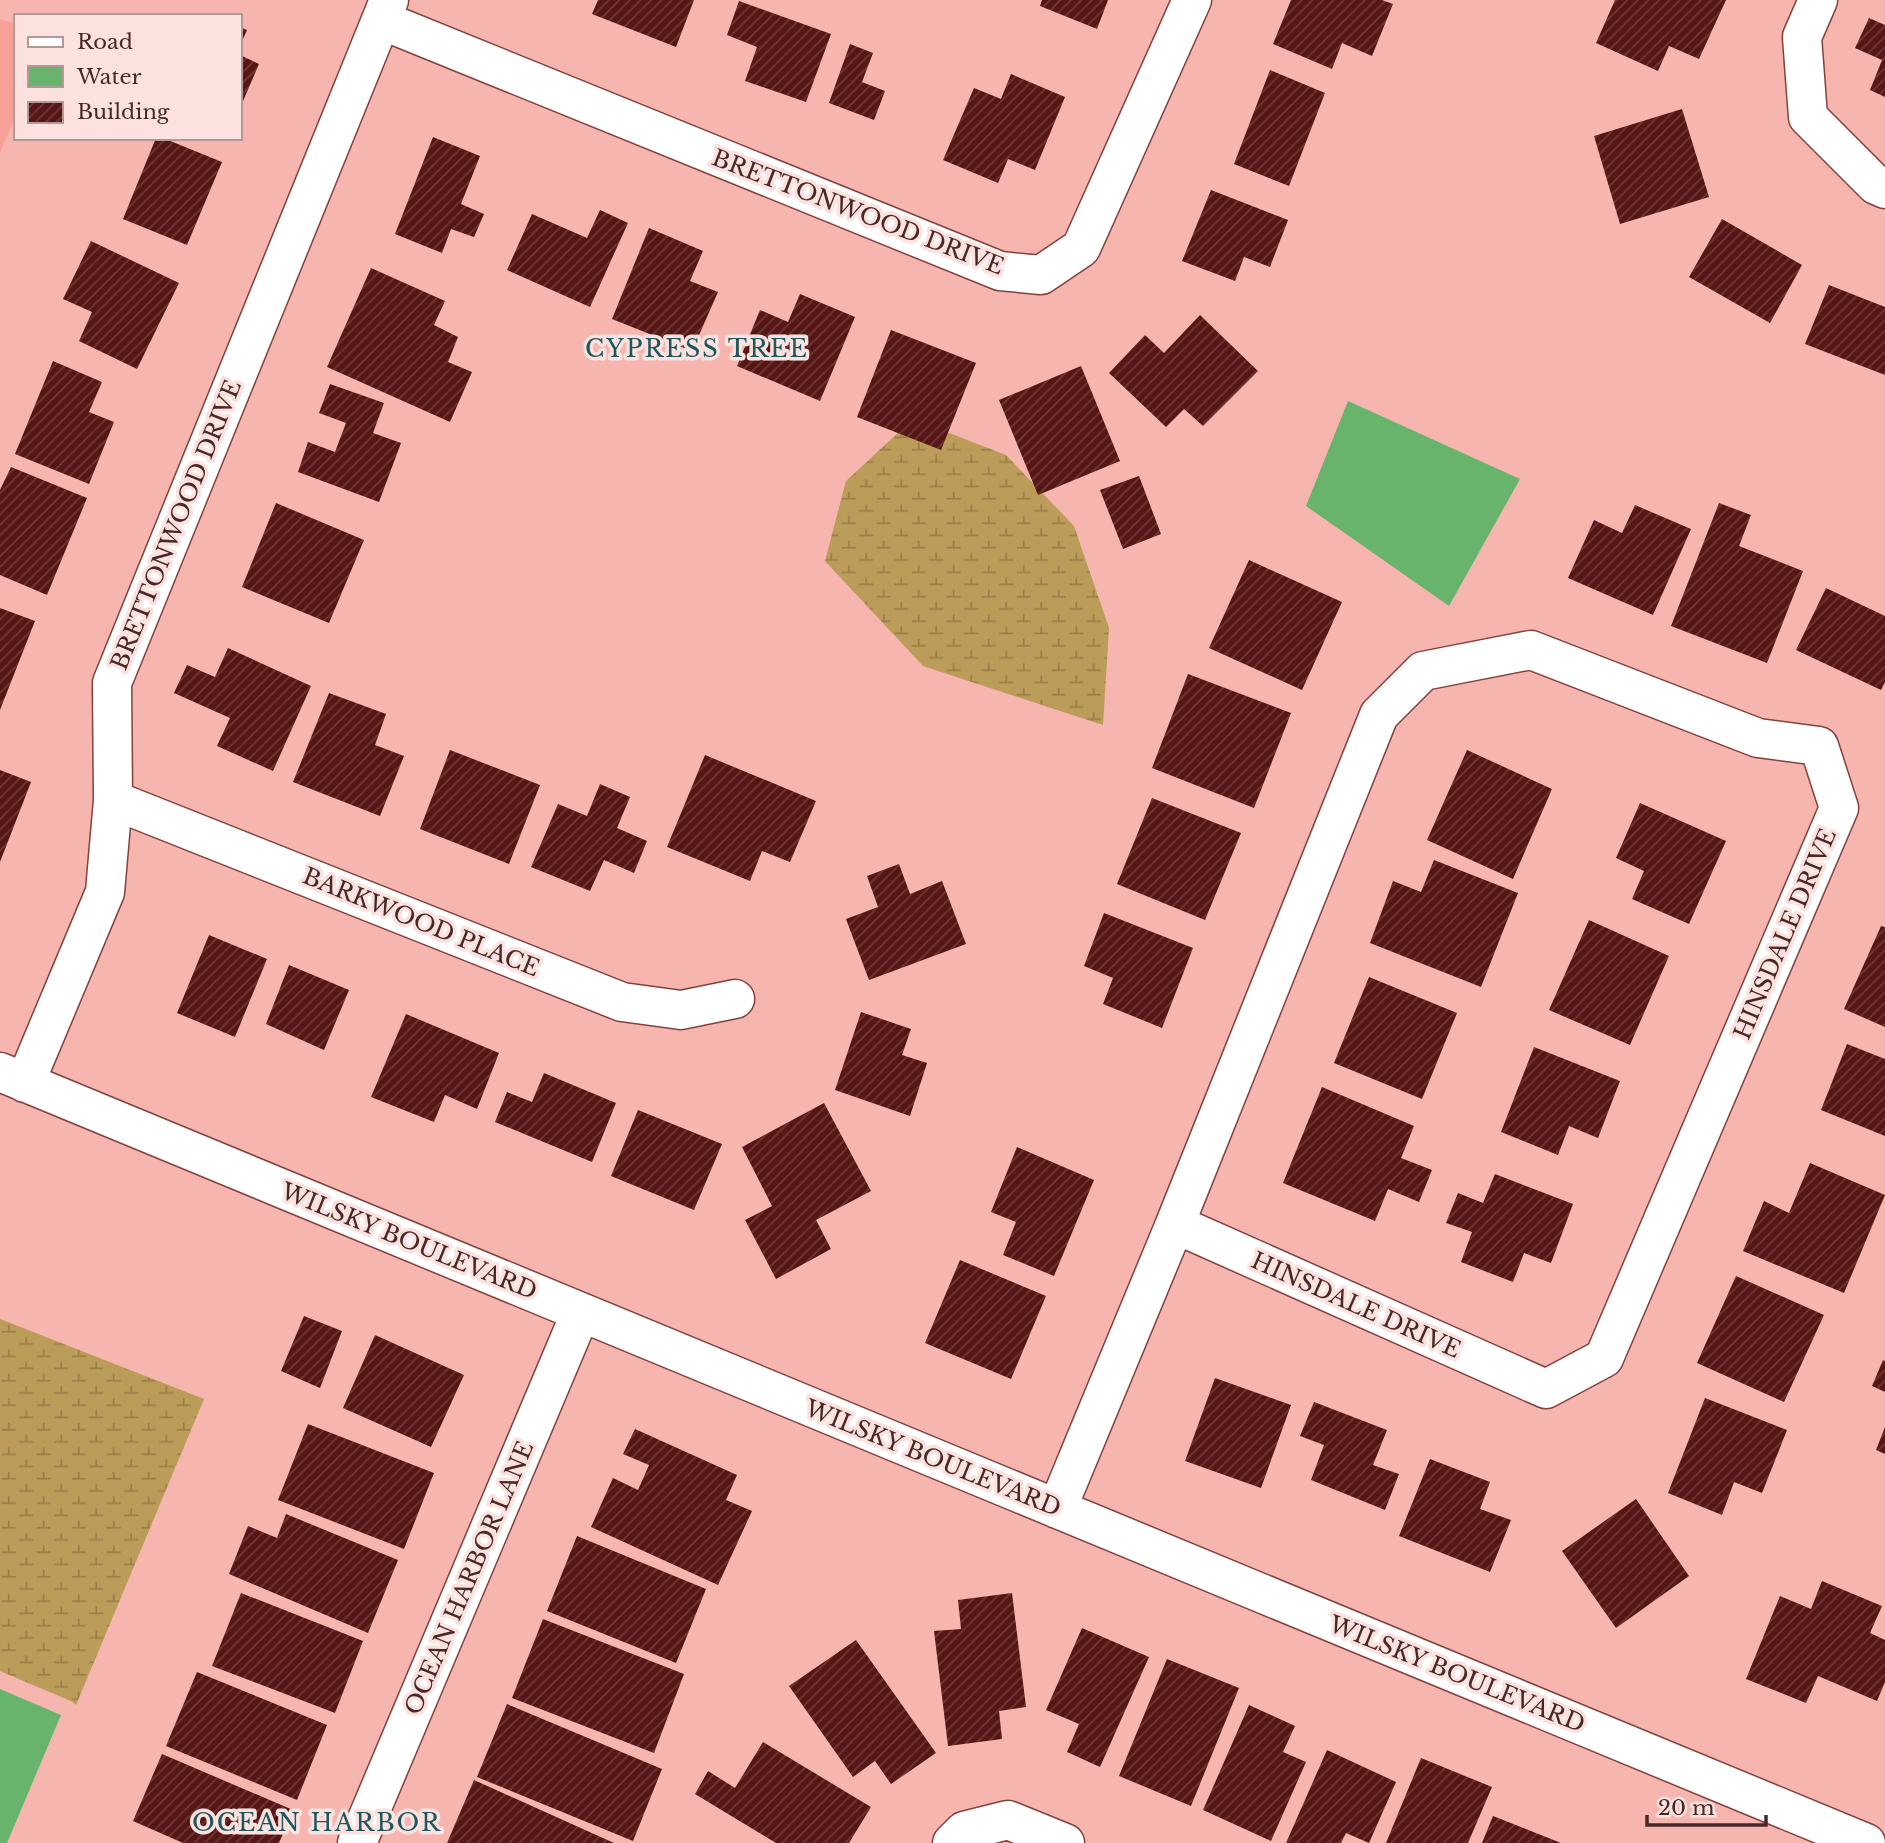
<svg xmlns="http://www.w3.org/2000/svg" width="1885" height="1843" font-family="'Libre Baskerville',serif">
<defs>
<pattern id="wetland-marsh" width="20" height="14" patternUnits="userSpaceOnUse" patternTransform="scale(1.75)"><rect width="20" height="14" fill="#bb9c58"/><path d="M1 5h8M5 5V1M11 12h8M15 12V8" fill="none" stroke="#9a7f49"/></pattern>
<pattern id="building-hatch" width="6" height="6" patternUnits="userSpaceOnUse" patternTransform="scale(1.75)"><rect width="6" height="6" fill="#561615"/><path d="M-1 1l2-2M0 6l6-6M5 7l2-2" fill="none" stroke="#6d3837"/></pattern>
</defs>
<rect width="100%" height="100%" fill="#f6b5af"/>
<path fill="#f8a199" d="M0,19l16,5v91l-16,38z"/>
<path fill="url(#wetland-marsh)" d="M913,419l93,36 68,71 35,102 -6,97 -180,-59 -98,-105 21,-80z
M0,1319l204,80 -128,306 -3,-3 -73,-31z"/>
<path fill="#69b46c" d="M1348,401l172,78 -71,127 -143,-100z
M0,1689l61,26 -54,128h-7z"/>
<path fill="url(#building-hatch)" d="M598,0h96l-18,47 -84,-33z
M1042,0h66l-11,29 -57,-23z
M1291,0h91l11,4 -21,52 -30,-13 -10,26 -59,-25z
M1615,0h111l-27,59 -30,-13 -11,25 -62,-28z
M739,1l92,33 -25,68 -61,-21 12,-34 -30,-12z
M1869,18l16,7v72l-15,-7 12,-30 -27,-12z
M240,27l7,3 -7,16z
M850,44l23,9 -11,29 23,9 -11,29 -45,-17z
M240,55l19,9 -19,44z
M1270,70l55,23 -36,93 -55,-22z
M1011,74l54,23 -30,73 -27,-11 -10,24 -55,-23 31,-72 27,11z
M1682,109l27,88 -89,27 -26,-88z
M433,137l47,19 -19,48 23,10 -10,23 -23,-8 -9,24 -47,-19z
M156,138h7l59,24 -35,83 -64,-26z
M1211,190l77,30 -18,47 -26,-10 -9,24 -53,-20z
M600,210l28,13 -38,84 -83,-37 25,-56 55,24z
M1722,219l80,46 -32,58 -81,-46z
M649,228l54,23 -13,30 28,11 -26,59 -80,-32z
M91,241l88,42 -42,86 -58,-28 13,-29 -29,-13z
M371,268l74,33 -11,24 24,12 -10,25 24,10 -22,50 -123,-55z
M1829,285l56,22v68l-80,-31z
M800,294l55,23 -35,84 -83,-35 23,-56 28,12z
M1200,315l58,56 -55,55 -19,-17 -18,18 -57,-54 36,-38 19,18z
M891,330l85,33 -35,87 -84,-33z
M53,361l49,21 -13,30 25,10 -25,62 -74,-30z
M1081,366l39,95 -82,34 -39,-95z
M330,384l54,19 -11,30 28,10 -22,59 -81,-30 10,-30 27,10 11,-29 -27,-10z
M11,467l76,31 -40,97 -47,-20v-85z
M1139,476l22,58 -38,15 -23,-59z
M276,503l88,37 -35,83 -87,-36z
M1719,503l32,12 -12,31 64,25 -36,92 -96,-37z
M1635,505l56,24 -38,86 -85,-37 26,-58 28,13z
M1249,560l93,42 -40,88 -93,-42z
M1826,588l59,28v66l-4,8 -85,-40z
M0,608l35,13 -35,89z
M228,648l83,38 -38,85 -56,-25 13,-28 -56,-25 13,-28 28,12z
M1188,674l103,39 -37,95 -102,-40z
M329,693l57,21 -11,31 29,11 -24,60 -87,-34z
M450,750l90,35 -31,79 -89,-35z
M1467,750l85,39 -39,90 -86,-39z
M705,755l111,46 -26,61 -28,-11 -12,30 -83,-34z
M0,770l31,12 -31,80z
M600,784l30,13 -13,31 30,13 -13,32 -30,-13 -14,31 -59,-24 27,-63 29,12z
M1152,798l89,35 -36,87 -88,-36z
M1640,803l86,38 -37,83 -57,-25 12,-28 -28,-13z
M1434,860l84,33 -37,94 -111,-44 23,-62 28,11z
M899,864l11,30 32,-13 24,63 -97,36 -23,-61 32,-12 -11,-31z
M1104,913l89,35 -31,80 -59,-24 10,-26 -29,-12z
M1589,920l80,36 -39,89 -81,-35z
M1881,926l4,1v100l-41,-18z
M209,935l58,24 -32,78 -58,-24z
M289,965l60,25 -25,60 -58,-26z
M1369,977l88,36 -35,86 -88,-36z
M861,1012l50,17 -9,26 25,8 -17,53 -75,-26z
M406,1014l93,39 -22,56 -32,-14 -11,27 -63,-25z
M1847,1044l38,15v77l-64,-26z
M1534,1047l86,34 -22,57 -29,-12 -11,29 -57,-23z
M544,1073l72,30 -24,59 -97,-40 12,-30 25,10z
M1322,1087l92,39 -13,32 31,12 -13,32 -31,-13 -13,32 -92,-38z
M824,1103l47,88 -55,29 15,29 -55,30 -31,-59 27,-14 -30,-59z
M638,1110l84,34 -28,66 -83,-34z
M1017,1147l77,33 -40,96 -51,-21 13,-33 -25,-10z
M1810,1163l75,32 -41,98 -101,-42 21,-50 25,12z
M1495,1174l78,30 -22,59 -27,-10 -11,29 -52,-20 11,-30 -26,-9 12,-30 25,10z
M960,1260l86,36 -35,83 -86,-36z
M1736,1276l88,39 -40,87 -87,-39z
M304,1316l38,15 -22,57 -39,-17z
M375,1335l89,40 -33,72 -88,-39z
M1883,1360l2,1v31l-13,-6z
M1215,1378l76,27 -30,83 -76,-27z
M1705,1398l82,32 -25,63 -28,-11 -12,33 -54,-22z
M1314,1402l73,28 -14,35 26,9 -14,36 -74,-30 13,-35 -24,-9z
M308,1424l126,49 -30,76 -126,-49z
M1885,1427v27l-9,-4z
M635,1429l102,46 -11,25 26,11 -34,74 -127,-58 22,-49 25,12 11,-25 -26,-11z
M1430,1459l60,23 -10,27 31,11 -21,52 -91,-36z
M1636,1499l53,77 -73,52 -54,-77z
M286,1514l112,46 -30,73 -139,-59 19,-48 29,12z
M577,1536l129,53 -30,74 -129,-52z
M1822,1581l60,25 -12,27 15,7v42l-8,19 -59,-25 -12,27 -60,-24 34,-83 31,13z
M241,1593l122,48 -28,72 -123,-47z
M1012,1593l14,114 -27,4 3,28 -54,7 -14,-115 27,-2 -3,-29z
M543,1619l141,55 -30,79 -142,-55z
M1082,1628l67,29 -49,110 -33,-15 12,-28 -33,-14z
M856,1640l80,113 -45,31 -16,-23 -22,16 -64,-91z
M1167,1659l72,29 -48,118 -72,-30z
M197,1672l130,53 -30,75 -131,-54z
M507,1704l155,65 -29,72 -156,-64z
M1249,1705l46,21 -12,26 23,10 -35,79 -68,-31z
M763,1742l108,65 -22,36h-73l-81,-49 13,-23 27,17z
M1327,1750l69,32 -27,61 -23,-10 -5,10h-55z
M162,1754l131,56 -14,33h-96l-50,-22z
M1421,1758l71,29 -24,56h-82z
M474,1780l140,63h-167z
M1493,1816l68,27h-79z"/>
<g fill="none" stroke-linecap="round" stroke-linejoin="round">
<defs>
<path id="street" d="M389,0l-8,20 619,251 41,4 40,-27 111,-248
M1818,0l-16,37 6,80 68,68 9,4
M1531,650l227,88 61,8 20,62 -235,550 -58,31 -371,-165 204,-509 44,-44z
M113,800l509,202 59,8 54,-11
M0,1072l1866,771
M25,1083l80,-191 8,-92 -1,-117 269,-663
M1057,1509l118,-285
M357,1843l224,-531
M952,1843l12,-12 44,-11 57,23"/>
</defs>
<use href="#street" stroke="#85413c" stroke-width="41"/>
<use href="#street" stroke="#fff" stroke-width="38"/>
</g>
<g text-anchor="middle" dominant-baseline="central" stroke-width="7" stroke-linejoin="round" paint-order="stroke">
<g font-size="23" fill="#492927" stroke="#fce2df">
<text transform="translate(858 212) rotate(21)">BRETTONWOOD DRIVE</text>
<text transform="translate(176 525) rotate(-68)">BRETTONWOOD DRIVE</text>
<text transform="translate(421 922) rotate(22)">BARKWOOD PLACE</text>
<text transform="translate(1785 934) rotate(-67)">HINSDALE DRIVE</text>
<text transform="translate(409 1241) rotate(22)">WILSKY BOULEVARD</text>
<text transform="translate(1356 1305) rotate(24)">HINSDALE DRIVE</text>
<text transform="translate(933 1458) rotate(22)">WILSKY BOULEVARD</text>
<text transform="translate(469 1578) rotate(-67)">OCEAN HARBOR LANE</text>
<text transform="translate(1457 1674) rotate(22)">WILSKY BOULEVARD</text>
</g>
<g font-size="24" letter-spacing="2" fill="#1e585f" stroke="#fce2df">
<text x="697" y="348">CYPRESS TREE</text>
<text x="317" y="1822">OCEAN HARBOR</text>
</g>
</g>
<rect x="14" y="14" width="228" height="126" fill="#fce2df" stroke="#b49895" stroke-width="2"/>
<rect x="28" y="37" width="35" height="10" fill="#ffffff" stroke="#b49895" stroke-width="2"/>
<text x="77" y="49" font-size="21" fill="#492927">Road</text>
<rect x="28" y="66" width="35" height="21" fill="#69b46c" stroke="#b49895" stroke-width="2"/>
<text x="77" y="84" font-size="21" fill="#492927">Water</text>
<rect x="28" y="102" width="35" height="21" fill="url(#building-hatch)" stroke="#b49895" stroke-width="2"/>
<text x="77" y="119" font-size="21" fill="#492927">Building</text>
<path d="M1647 1815v10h119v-10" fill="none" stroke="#492927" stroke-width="3.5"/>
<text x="1658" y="1815" font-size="21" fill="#492927" stroke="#fce2df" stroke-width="5" paint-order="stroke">20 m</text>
</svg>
